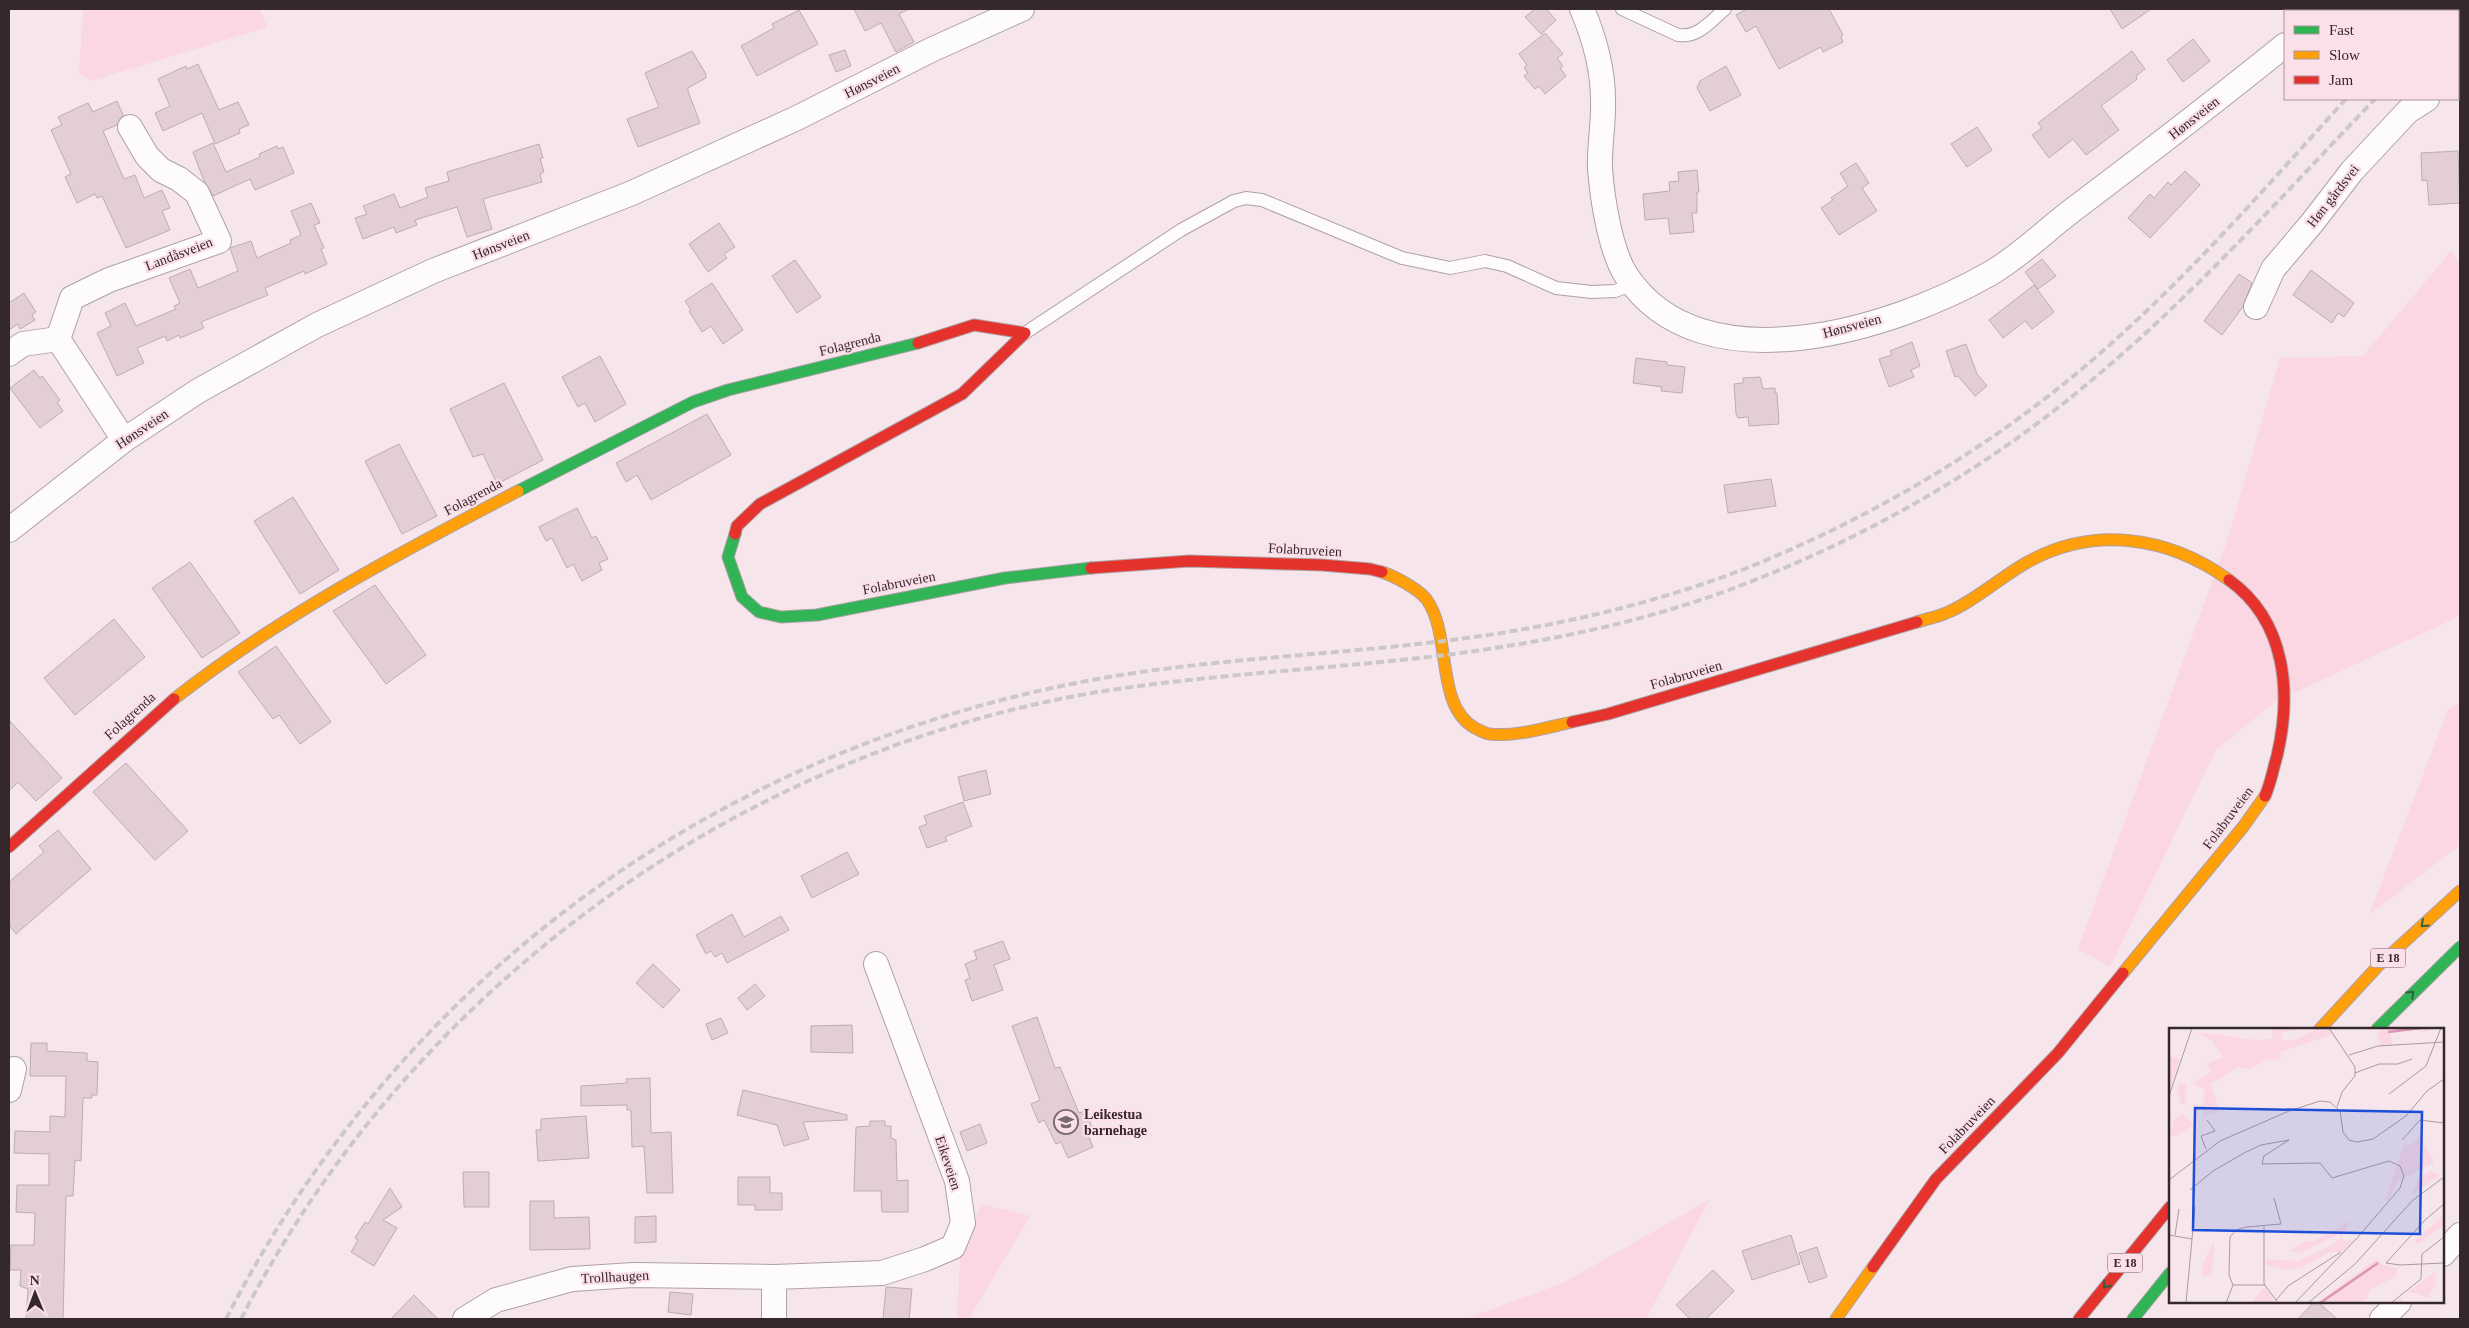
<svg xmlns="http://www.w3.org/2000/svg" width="2469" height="1328" font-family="'Times New Roman',serif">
<rect width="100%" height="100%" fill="#f6e6eb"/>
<path fill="#fad7e2" d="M83,9h177l7,18 -176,54 -12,-7z
M2452,250l8,16v350l-184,85 -60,49 -106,217 -32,-18 149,-408 53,-183 83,-2z
M2460,701v144l-91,70 79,-205z
M1709,1200l-63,119h-181l98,-36z
M981,1204l49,12 -61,103h-12l3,-60z"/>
<path fill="#e4ced6" stroke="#baadb1" d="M854,9h55l-10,5 15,28 -18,10 -15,-29 -16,8z
M1535,9h11l10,11 -15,14 -16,-17z
M1747,9h82l14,26 -2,2 2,5 -20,10 -2,-5 -42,22 -23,-43 -10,6 -10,-17z
M2110,9h41l-29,20z
M799,10l19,34 -61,32 -16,-30 33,-18 -2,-4z
M1545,33l18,21 -6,4 6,8 -3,2 6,8 -21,18 -6,-8 -4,3 -11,-13 4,-3 -4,-5 3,-3 -8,-11z
M2193,39l17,22 -27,21 -16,-22z
M845,50l6,16 -15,6 -7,-17z
M692,51l14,23v4l-18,10v3l12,32 -62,24 -11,-28 32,-12 -14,-34z
M2132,51l13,18 -9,7 1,3 -36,27 18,24 -33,25 -13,-16 -24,19 -17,-23 10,-7 -4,-5z
M198,64l21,46 19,-8 11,23 -10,4 1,4 -25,11 -13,-31 -39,18 -8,-18 15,-7 -12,-27 28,-13 1,3z
M1726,66l15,29 -31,16 -13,-23 3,-7z
M117,101l6,14 -6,10 -14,6 21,48 11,-4 9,23 18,-8 8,18 -8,3 8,19 -44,18 -24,-52 -5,2 -2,-4 -18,9 -12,-26 6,-3 -20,-44 11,-5 -4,-8 21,-10 9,-4 5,9z
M1977,127l15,23 -25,17 -16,-23z
M213,143l13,29 34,-15 -1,-3 18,-8 1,3 5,-2 11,26 -39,17 -5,-11 -37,17 -9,-15 -11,-29z
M539,144l4,14 -3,1 4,13 -4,2 2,8 -59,17 9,30 -25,8 -10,-30 -42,13 2,5 -21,8 -2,-6 -31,12 -8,-21 12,-4 -4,-8 31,-12 6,14 28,-11 -3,-9 24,-7 -2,-9z
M2458,151l2,52 -31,2 -2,-25 -5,1 -1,-28z
M1856,163l13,20 -7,5 15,23 -38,24 -18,-27 12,-8 -2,-2 17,-12 -8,-13z
M1697,170l2,22h-2v21h-5l2,19 -24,2 -2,-16 -23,2 -2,-26 27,-3 -1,-9 10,-1 -1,-9z
M2185,171l15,14 -50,53 -22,-20 22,-24 4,4 14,-16 3,3z
M311,203l9,20 -6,2 10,23 -3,1 6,15 -22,10 -1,-3 -39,17 3,7 -67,27 3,6 -24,10 -1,-3 -12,6 -2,-5 -28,12 7,15 -27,13 -20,-43 14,-7 -6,-13 20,-10 11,23 40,-17 -2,-3 6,-3 -11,-25 21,-9 8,19 40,-17 -8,-23 21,-7 6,17 34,-15 -1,-3 11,-5 -10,-24z
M719,223l16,24 -11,7 3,4 -19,14 -19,-28z
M2042,259l14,17 -18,13 -13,-17z
M795,260l26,37 -24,16 -25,-37z
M2311,270l43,33 -10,14 -6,-4 -6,10 -39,-28z
M2239,274l13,9 -10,25 -20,27 -18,-14z
M712,283l31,47 -20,14 -12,-18 -9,6 -13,-21 2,-1 -6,-9z
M2034,285l20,27 -22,17 -7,-8 -22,17 -14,-18z
M24,293l12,19 -4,3 3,5 -15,9 -2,-5 -9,6v-27z
M1912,342l8,24 -9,4 3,7 -25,10 -10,-28 13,-4 -2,-4z
M1966,344l11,30 10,12 -12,10 -17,-20 -3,1 -9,-26z
M600,356l26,48 -31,18 -10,-19 -7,4 -16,-30z
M1636,358l31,4v3l18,2 -3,26 -21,-2 1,-4 -29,-4z
M34,370l6,8 2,-2 18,24 -3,2 6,9 -23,17 -30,-40z
M1760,377l3,12 12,-1v5h2l2,31 -30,2 -1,-9 -10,1 -2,-4 -2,-30 9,-1v-5z
M504,383l39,77 -46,24 -14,-30 -10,3 -23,-48z
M707,414l24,41 -80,45 -14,-25 -11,7 -10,-19z
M399,444l38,72 -35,18 -37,-73z
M1771,479l5,27 -48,7 -4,-28z
M293,497l46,73 -39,24 -46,-73z
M577,508l15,30 4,-2 12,23 -9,4 3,7 -20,11 -9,-17 -6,4 -15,-30 -6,3 -7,-14z
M190,562l50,71 -38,25 -50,-70z
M375,585l51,70 -40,29 -53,-73z
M114,619l31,38 -70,58 -31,-37z
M276,646l55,76 -31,22 -21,-29 -6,4 -35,-47z
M9,720l53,58 -26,23 -18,-19 -9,9z
M126,763l62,68 -33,29 -62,-68z
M986,770l5,24 -27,7 -6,-24z
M963,802l9,24 -27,11 2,4 -20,7 -8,-21 8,-3 -3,-8z
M58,830l33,39 -75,65 -7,-9v-43l35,-30 -5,-6z
M847,852l12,22 -47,24 -11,-22z
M732,914l12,23 37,-21 8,14 -62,33 -5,-10 -7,4 -4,-6 -5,3 -10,-19z
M1003,941l7,18 -16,6 9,25 -31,11 -7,-21 5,-2 -5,-14 12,-5 -3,-8z
M653,964l27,26 -17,18 -27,-25z
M755,984l10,12 -18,14 -9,-12z
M1037,1017l18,51 5,-1 19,46 6,-2 7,16 -6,3 7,17 -25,11 -7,-16 -5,2 -12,-24 -5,3 -8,-19 9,-4 -28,-74z
M721,1018l7,15 -16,7 -6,-16z
M852,1025l1,28 -42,-1v-26z
M31,1043h16v8l40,2v8l11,1 -1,33h-5v3h-9l-2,63 -6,-1 -2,36h-7l-3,123h-37l2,-30 -8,-3 1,-16h-11l1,-25h23l1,-32 -19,-1 1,-27h32v-31l-35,-1 1,-22 35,1v-16l15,1 1,-41h-36z
M650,1078l1,55 20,-1 2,61h-26l-3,-47 -12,1 -1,-37h-4v-5l-46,1v-20l46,-3 -1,-4z
M743,1090l104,25v5l-44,2 6,17 -25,7 -7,-21 -40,-10z
M586,1116l3,42 -51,3 -2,-31h5v-11z
M870,1121h15v5h6v12l5,2 1,41 11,-1v32h-26l-1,-21h-27l2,-64 14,-1z
M980,1124l7,19 -20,8 -7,-19z
M463,1172h26v35h-25z
M738,1177h32v16h12v17h-27v-5h-17z
M390,1188l12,19 -19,13 14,8 -23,38 -23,-14 7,-12 -3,-2 10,-16 3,2z
M530,1201h24v17l35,-1 1,32 -60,1z
M656,1216v26l-21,1v-26z
M1791,1235l9,29 -48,16 -10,-29z
M1817,1247l10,30 -18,6 -10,-30z
M1713,1270l21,21 -28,28h-16l-14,-14z
M886,1287l26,2 -3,30h-26z
M670,1292l23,2 -2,21 -23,-3z
M414,1295l24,24h-47z
M2314,1302h4l19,17h-39z"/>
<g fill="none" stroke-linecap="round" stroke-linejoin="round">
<defs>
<path id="lane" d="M1622,9l56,26c20,3 32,-13 47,-26
M1025,333l156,-103 53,-29 12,-3 16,2 140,58 48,10 35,-7 22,5 49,22 36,4 23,-1 19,-7"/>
<path id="street" d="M1582,9c12,28 21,60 21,91 1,23 -4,46 -3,68 2,29 10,82 26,107 75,115 270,53 365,-2 31,-18 58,-46 87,-67 70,-53 139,-106 207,-161
M2316,11l3,-2
M2458,86l2,-1
M2256,307l17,-38 39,-46 40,-52 56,-60 19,-12
M9,354l14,-10 35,-5
M124,440l-66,-101 14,-41 37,-18 110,-39 -22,-48 -18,-14 -18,-9 -14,-14 -17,-29
M9,530l115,-90 74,-49 119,-66 116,-54 199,-78 165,-75 134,-68 91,-41
M9,1090l5,-21
M2443,1254l17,-19
M774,1277v42
M465,1319l31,-19 76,-21 61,-4 141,2 108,-4 43,-14 28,-12 10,-24 -6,-42 -81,-217
M2382,1319l17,-17"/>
<path id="fast" d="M518,491l175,-89 35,-12 190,-47
M735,534l-7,23 14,40 17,15 22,5 36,-2 188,-37 86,-10
M2377,1029l83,-82
M2133,1319l37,-46"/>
<path id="slow" d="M1382,572c12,4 37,17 45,28 25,36 8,106 48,128 4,2 9,5 14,6 27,3 56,-6 83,-12
M1917,622c9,-3 20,-5 29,-9 26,-10 55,-36 80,-50 67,-38 142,-27 203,17
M174,699c106,-83 225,-146 344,-208
M2123,973l120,-146 22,-31
M2320,1029l58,-63 82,-75
M1836,1319l37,-52"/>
<path id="jam" d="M918,343l56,-18 51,8
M735,534l2,-8 23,-22 202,-110 63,-61
M1091,568l98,-7 133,4 48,4 12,3
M2229,580c57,41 63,112 48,176 -4,13 -6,27 -12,40
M1572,722l36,-8 309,-92
M9,847l165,-148
M1873,1267l63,-88 122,-126 65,-80
M2079,1319l91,-112"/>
</defs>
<use href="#lane" stroke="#ada1a5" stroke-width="14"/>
<use href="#street" stroke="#ada1a5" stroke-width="26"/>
<use href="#fast" stroke="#ada1a5" stroke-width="13"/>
<use href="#slow" stroke="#ada1a5" stroke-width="13"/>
<use href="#jam" stroke="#ada1a5" stroke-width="13"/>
<use href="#lane" stroke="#fefbfc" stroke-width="12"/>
<use href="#street" stroke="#fefbfc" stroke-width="24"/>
<use href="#fast" stroke="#30b455" stroke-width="11"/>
<use href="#slow" stroke="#ff9f0a" stroke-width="11"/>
<use href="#jam" stroke="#e5322d" stroke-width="11"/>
<path stroke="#ccc8ca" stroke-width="4" stroke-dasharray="8 4" stroke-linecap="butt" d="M2425,11l3,-2
M2458,12l2,-3
M226,1319c186,-363 527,-595 929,-649 106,-14 213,-18 319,-33 93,-13 185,-35 273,-69 139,-56 268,-135 378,-237 79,-72 149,-153 221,-232
M241,1319c169,-330 497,-569 863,-628 111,-17 223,-22 333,-35 98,-12 196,-31 289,-65 133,-49 257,-119 366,-211 102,-85 191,-185 283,-281"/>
</g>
<defs><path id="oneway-chevron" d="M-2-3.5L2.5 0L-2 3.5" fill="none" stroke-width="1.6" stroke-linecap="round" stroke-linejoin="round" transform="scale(1.25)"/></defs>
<g stroke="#33603c">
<use href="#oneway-chevron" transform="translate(2424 924) rotate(137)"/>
<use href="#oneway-chevron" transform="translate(2411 994) rotate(-44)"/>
<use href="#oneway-chevron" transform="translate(2106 1285) rotate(129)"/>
</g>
<defs>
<symbol id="school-ring" viewBox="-11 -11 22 22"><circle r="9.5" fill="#fce0e9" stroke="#796a6f" stroke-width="1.5"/><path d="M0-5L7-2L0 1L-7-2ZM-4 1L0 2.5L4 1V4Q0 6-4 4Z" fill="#796a6f"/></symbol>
</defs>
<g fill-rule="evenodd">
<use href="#school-ring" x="1052" y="1108" width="28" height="28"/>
</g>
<g text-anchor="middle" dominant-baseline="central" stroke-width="4.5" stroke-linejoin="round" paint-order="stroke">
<g fill="#fce0e9" stroke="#715f65" stroke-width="1">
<rect x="2370.5" y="948.5" width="35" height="19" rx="4"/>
<rect x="2107.5" y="1253.5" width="35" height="19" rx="4"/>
</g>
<g font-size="12" font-weight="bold" fill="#35282c">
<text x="2388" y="958">E 18</text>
<text x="2125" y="1263">E 18</text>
</g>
<g font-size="14" fill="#35282c" stroke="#fce0e9">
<text transform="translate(872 81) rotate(-27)">Hønsveien</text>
<text transform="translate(2194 118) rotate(-38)">Hønsveien</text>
<text transform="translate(2333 196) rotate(-52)">Høn gårdsvei</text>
<text transform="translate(501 245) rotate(-21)">Hønsveien</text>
<text transform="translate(179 254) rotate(-21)">Landåsveien</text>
<text transform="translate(1852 326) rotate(-15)">Hønsveien</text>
<text transform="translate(850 344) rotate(-14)">Folagrenda</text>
<text transform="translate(142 429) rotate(-34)">Hønsveien</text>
<text transform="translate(473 497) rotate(-28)">Folagrenda</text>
<text transform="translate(1305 550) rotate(3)">Folabruveien</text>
<text transform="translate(899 583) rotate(-11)">Folabruveien</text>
<text transform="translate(1686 675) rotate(-16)">Folabruveien</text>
<text transform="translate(130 716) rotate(-42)">Folagrenda</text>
<text transform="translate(2228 818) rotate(-53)">Folabruveien</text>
<text transform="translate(1967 1125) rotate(-46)">Folabruveien</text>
<text transform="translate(948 1163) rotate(72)">Eikeveien</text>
<text transform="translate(615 1277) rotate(-3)">Trollhaugen</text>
</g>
<g font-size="14" font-weight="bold" fill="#35282c" stroke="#fce0e9" text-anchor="start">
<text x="1084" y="1114">Leikestua<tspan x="1084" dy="16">barnehage</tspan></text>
</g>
</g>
<g transform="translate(2169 1028)">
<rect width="275" height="275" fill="#f6e6eb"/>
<path d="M104,0h21l1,2 -13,3 -1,8 17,-2 20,-11h9l6,6 -54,18 3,5 -6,3 -8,-1 -19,10 -10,-2 -29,17 10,27 -17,5v-9l-13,-3 13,1 2,-16 -12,-5 18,-13 -4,-7 16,-7 -11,-16 -16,-9 61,8 15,-1zM220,0h46l-12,4 -8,-3 -25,2 3,13 -13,1 -3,-13zM0,28l11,3 -11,33zM11,54l6,2v20h-5l-4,-14zM14,86l9,9 -3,5 -15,9v-3l-4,2 5,-18zM251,107l14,28 -36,18 -10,20 -3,-2 19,-54h8zM260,143l11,4 -29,21 8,-19zM275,187v10l-26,19 -3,-4zM181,193l-9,17 5,4 10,-4 -13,13 -13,1 -29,16 -16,2 -19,-5v-6l33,2 33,-16 9,-7 -2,-4 -40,19 -11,-2 18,-10h8zM45,213l-2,35 -10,-1v-9zM207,231l8,6 13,3 -1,8 -26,14 -2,7 -7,6h-43zM266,244l1,13 -10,13 -5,-4 -14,-2 -7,6 4,5 -10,-1zM96,259l10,16h-24z" fill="#fad7e2"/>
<path fill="none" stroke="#dd96b1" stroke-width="2.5" d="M219,4l33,-4M151,275l58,-40"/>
<path fill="none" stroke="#a99a9f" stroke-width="1" d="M160,0l26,39v9l-13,16 -5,15M180,27l29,-9 66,-4M186,45l24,-9h19l14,-5M220,66l37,-28 15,-38M0,68l23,-68M120,112l-25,16 -2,8 58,-1 12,15 57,-17 11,5 4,10 -4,12 -42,49 -63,66M233,112l18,-20 24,3M37,121l-5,-13 14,-5 -8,-11M0,152l51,-39 69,-30 31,-10 10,1 10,9 3,21 6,8 8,2 16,-3 33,-23 21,-25 17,-12M21,162l23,-19 31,-18 17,-8 28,-5M275,176l-18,15 -40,44 14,2 44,-2M95,199v57l14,19M0,207l23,4 -6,64M6,207l4,-26M23,211l3,-32M64,257h32M107,272l12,-14 53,-34M57,275l7,-18 -4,-10 1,-38 6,-7 10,-3 35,-3 -7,-26M139,275l47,-39 57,-63 32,-24M222,275l30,-24 1,-25 22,-17"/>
<path fill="#1d4ed8" fill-opacity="0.15" stroke="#1d4ed8" stroke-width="2.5" d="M26,80l227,4 -2,122 -227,-4z"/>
<rect width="275" height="275" fill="none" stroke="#35282c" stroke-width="2.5"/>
</g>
<rect width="2469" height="1328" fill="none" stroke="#35282c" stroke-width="20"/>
<rect x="2284" y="10" width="175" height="90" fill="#fce0e9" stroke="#ac969d"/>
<rect x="2294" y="26" width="25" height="8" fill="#30b455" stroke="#ac969d"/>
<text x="2329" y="35" font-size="15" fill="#35282c">Fast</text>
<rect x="2294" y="51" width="25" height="8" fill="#ff9f0a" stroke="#ac969d"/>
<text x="2329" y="60" font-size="15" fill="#35282c">Slow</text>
<rect x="2294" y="76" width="25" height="8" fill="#e5322d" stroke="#ac969d"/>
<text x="2329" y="85" font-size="15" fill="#35282c">Jam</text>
<g transform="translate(35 1293) rotate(359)" stroke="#fce0e9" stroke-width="4" paint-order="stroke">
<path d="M0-4L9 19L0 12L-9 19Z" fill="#35282c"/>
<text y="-8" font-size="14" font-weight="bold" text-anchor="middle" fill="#35282c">N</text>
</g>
</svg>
